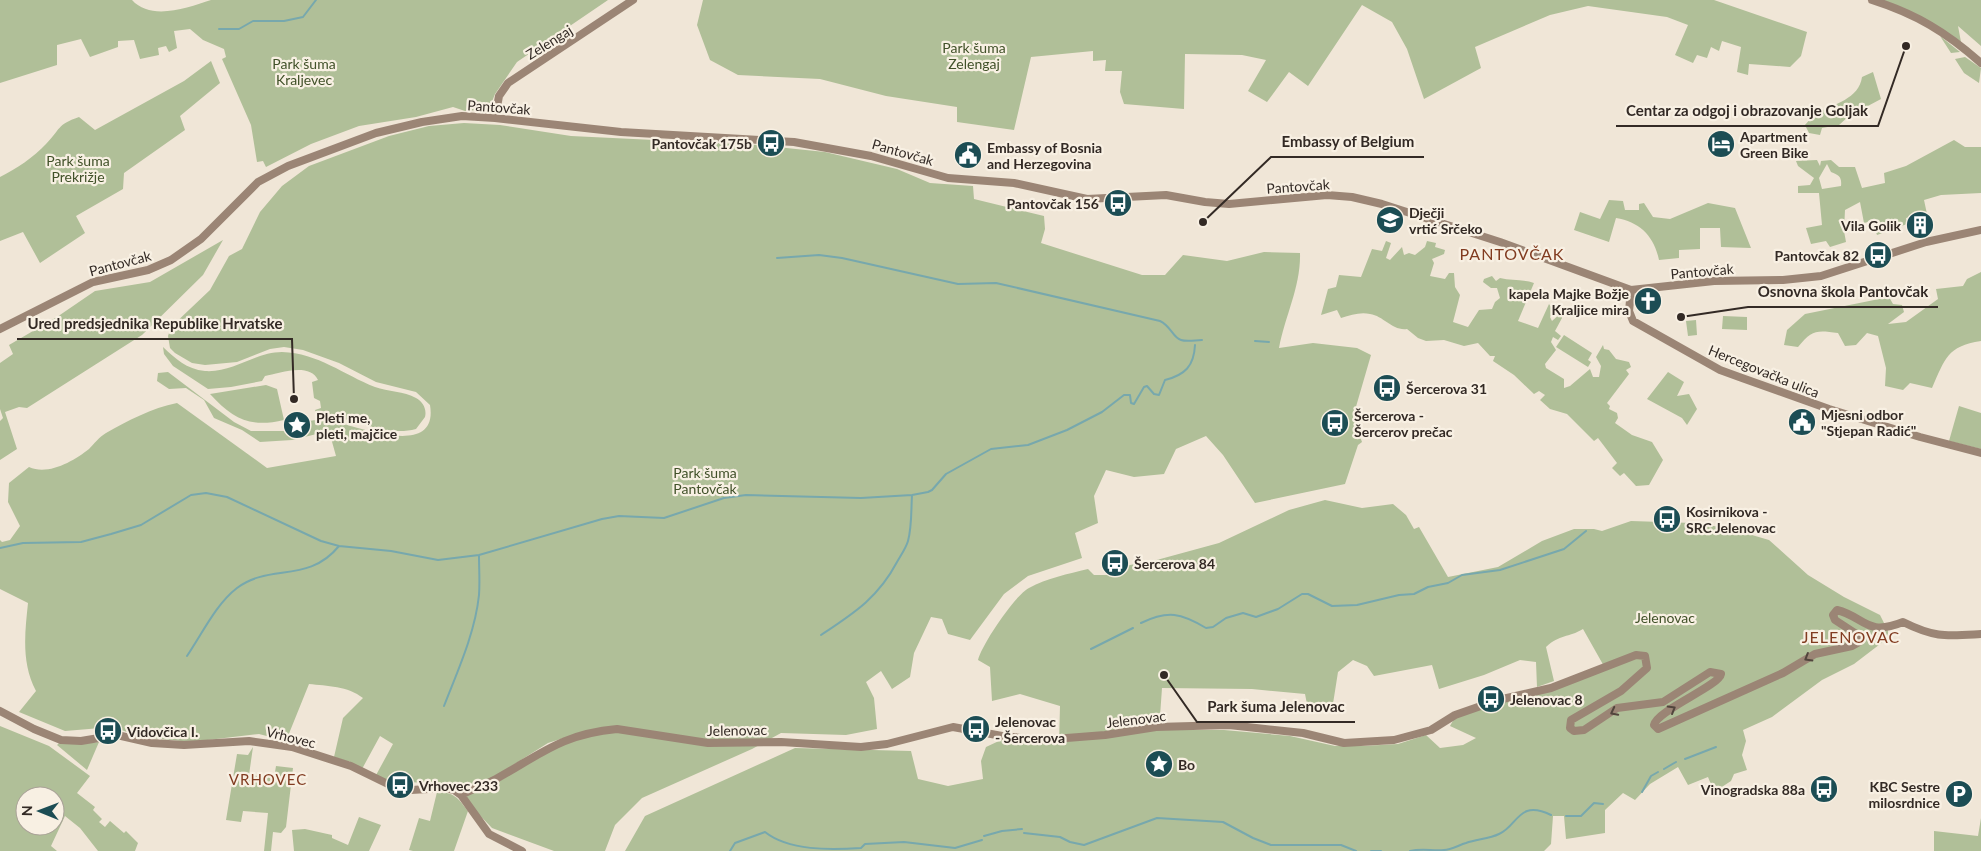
<svg xmlns="http://www.w3.org/2000/svg" width="1981" height="851" font-family="Lato,sans-serif">
<rect width="100%" height="100%" fill="#f0e6d7"/>
<path fill="#b0bf98" fill-rule="evenodd" d="M0,0h132c19,21 55,8 79,0h397l-91,62 -22,32 -6,15 -24,2 -12,-4 -37,10 -57,9 -48,18 -45,23 -3,-6 -6,1 -6,-37 -29,-66 4,-2 -2,-8 -21,-9 -13,-11 -16,2 3,17 -8,4 -3,-6 -8,2 1,7 -19,4 -6,-19 -16,1v6l-28,10 -9,-18 -24,6v20l-57,18z
M703,0h1011l93,32 -6,24 -11,11 -41,-3 -1,11 -11,-3 4,-25 -19,-6 -3,10 -8,-4 -4,11 -10,-3 -4,8 -18,-8 13,-30 -21,-8 -79,-11 -38,9 -75,32 6,21 -57,31 -17,-50 -15,-27 -30,-17 -54,81 -19,-14 -22,30 -19,-11 18,-31 -24,-5 -57,-1 -1,55 -60,-5 -4,-12 2,-21h-17l1,-11 -13,1v-10l-62,6 -17,73 -57,-8v-15l-71,-11 -66,-17 -82,-4 -28,-15 -13,-35z
M1883,0h98v46l-23,-20 3,16c-25,-17 -49,-31 -78,-42z
M1940,36l20,16 -9,1z
M1965,57l16,11 -2,15 -15,-10 -9,-14z
M211,61l9,22 -40,33 5,14 -61,43 -1,16 -47,27 9,17 -45,30 -17,-31 -23,9v-64c16,-8 34,-20 46,-33 15,-15 10,-19 33,-27l16,13 89,-49z
M1873,72l8,27 -32,17 -10,9 -17,3 -2,7 -11,-2 -4,-8c4,-4 7,-9 12,-12 17,-9 42,-14 45,-36z
M464,123l36,2 71,11 187,9 67,7 72,17 33,14 43,3 1,13 70,17 1,13 -4,14 101,32h23l18,-20 44,6 37,-9 36,1c1,33 -15,63 -21,95l34,-5 44,5 14,7 -18,62 9,25 -4,3 -13,39 -90,19 -32,-48 -17,-19 -30,13 -12,25 -30,3 -28,-7 -12,26 4,27 -23,10 7,25 -54,18 -24,18 -34,46 -22,-6 -6,-15 -11,-2 -17,36 -4,24 -18,12 -11,-18 -15,11 8,16 3,31 -31,6 -65,-2 -29,16 -110,49 -27,27 -10,26h-51l-62,-23 -24,-25 -3,-7 38,-17 27,-20 27,-14 50,-13h14l91,13v-4l-96,-13 -46,8 -22,7 -54,34 -34,13 -27,-8 -41,1 -17,-6 18,-33 -13,-8 -18,33 -12,-6v-2l-1,1 -15,-5 9,-39 20,-20c-15,-12 -36,-12 -54,-14l-23,57 -27,-7 -68,8 -50,-5 -28,-10 -48,4 -46,-19 17,-21c-15,-28 -11,-59 -8,-88l-28,-14v-49l2,2 8,-2 10,-14 -12,-24 1,-19 20,-16c19,9 45,-6 60,-18 5,-5 10,-12 17,-16 21,-12 46,-25 71,-30l90,65 69,-12 -7,-25 -37,9 -32,2 -18,-12 -28,-12 -10,-18 -18,-12 -17,1 -12,-8 1,-8 10,-1 66,50 17,9h37l20,-7 1,-3c8,-1 15,-2 23,0 25,5 107,39 98,-16l-14,-13 -40,-10 -37,-19 -36,-13 -19,-3 -14,2 -33,13 -32,3 -13,-2 -17,-10 -5,-5 -2,-12 3,-9 39,-37 19,-34 13,-7 18,-37 22,-26 27,-20 80,-30 40,-10z
M1954,140l11,7h16v46l-40,2 -17,5 3,14 -21,4 1,6 -30,11 -5,-14 -8,2 -4,-21 -15,8 -1,21 2,11 -16,5 -4,-6 -15,3 -5,-16 16,-3 -3,-32h-21v-7l12,-1 4,-7 -16,-12 -2,-5 21,-1 3,6 1,-5 10,-1 8,7h16l7,21 23,-5 -1,-10 22,-7zM1827,164l4,8c8,3 11,5 10,14l-19,3 -3,-11z
M1609,200l14,1 2,9h14v-6l5,-1 9,14 17,2 38,-16 27,5 16,40 -30,-1 -1,-19h-20v21l-21,1v8l-20,2c-5,-24 -19,-38 -43,-42l-7,24 -35,-12 6,-18 20,7z
M223,240l-20,35 -61,60 -115,73 -8,-1 -14,5 12,37 -17,11v-39l3,-3 -3,-9v-46l13,-9 -4,-9 48,-28 38,-26 55,-9z
M1386,241l5,2 -5,15 4,2 12,-13 2,8 5,-2 6,2 10,-8 2,-6 9,2 -1,4 10,3 -1,4 -12,5 2,4 -4,13 15,3 4,-6h5l1,14 5,8 -7,27 15,5 11,-17 13,-1 3,-7 5,-4 -3,-10h-6l-8,-6 1,-3 8,-3 4,5 4,-3c11,3 23,1 34,5l-16,38 20,7 11,-24 5,7 -4,6 2,4 9,-8 1,5 -7,13 6,5 -3,4 -5,-3 -2,5 5,8 -11,14 1,4 18,11v9l6,-2 20,-17 3,8h6l2,-11 -5,-9 7,-12 1,4 5,1 7,9 13,3 2,5 -5,3 3,4 -22,29 3,3 -1,3 8,4 1,5 -3,5 17,12 20,7 11,18 -14,25 -13,1 -12,-13 -4,3 -8,-8 5,-5 -19,-25 -4,3 -27,-27 -17,-5 -10,-9 5,-5 -6,-4 -5,3 -20,-19 -21,-14 2,-5h-5l-12,-13 -14,3 -20,-6 -18,1 -8,-3 -11,-9c-15,2 -23,-13 -37,-15 -10,-2 -19,1 -29,4l-4,-8 -16,5 7,-26 8,-2 3,-12 22,2 11,-28 10,2z
M1981,272v69c-34,5 -36,18 -49,47l-22,-5 -7,7 -18,-4 1,-18 -8,-32 -11,-3 -11,12 -11,1 -7,-13c-22,-3 -26,-3 -40,14l-14,-2 3,-15 18,-16 84,-17 4,7 9,1 2,7 -16,12 18,-2 32,-23 -2,-10 27,-3 4,-7z
M1723,316l24,1v13l-25,-1z
M1696,320l1,15 -9,1 -2,-15z
M1564,335l28,18 -4,7 3,2 -3,5 -32,-20z
M163,347c13,12 23,22 42,24 28,2 50,-19 77,-19 36,1 62,23 93,35 13,5 29,4 41,11 7,4 11,11 9,19l-9,12c-33,9 -66,-14 -99,-14l-2,-5 6,-2 -1,-7 -6,-3 -2,-16 6,-2c-8,-18 -39,-7 -53,-4l-3,5 -31,6 -23,2 -35,-23 -9,-12z
M1668,372l16,10 -7,14 12,-2 8,15 -10,16 -5,-7 -35,-19z
M266,385l11,4 7,31c-34,8 -51,-1 -74,-26z
M1959,406l22,7v36l-32,-8z
M1325,500l37,8 31,-4 13,11 8,14 5,-2 29,50 50,-10 44,-26 32,-12h20l8,2 29,-10 61,2 36,5 41,12 39,35 36,22 36,18 8,16v7l-34,26 -32,16 -50,37 -29,13 3,11 -4,14 5,15 -13,4 -3,7 -17,11 -6,-15 -20,8 -10,-18 -28,17 -15,16 -12,-7 -18,17v23l-39,6 -2,-23h-11l-2,28 -7,7h-919l20,-35 150,-68 116,3 7,28 30,7 35,-7 -2,-18 5,-14 15,-7 58,4 1,-38 -40,-12 -28,7 -2,-34 -12,-7c4,-16 37,-65 51,-72 18,-10 39,-14 59,-19l6,6h18l12,-9 29,-5 66,-18 70,-33zM1583,629l22,39 -150,49 -5,9 26,12 -13,7 -23,3 -14,-13 -28,9 -35,2h-28l-45,-10 -66,-6h-65l3,-42 90,1 53,5 2,10 25,6 6,-38 15,-12 14,6 7,10 58,-11 7,24 45,-14 36,-15 16,2 1,25 17,-6 -8,-34c14,-13 22,-9 37,-18z
M0,726l49,20 41,30 -13,17 18,14 -2,3 9,9 -3,3 6,5 5,-6 14,12 2,-2 12,12 -3,8h-37l-18,-23 -15,-12 -14,30 6,5h-57zM25,796h30v30h-30z
M60,742l20,2 19,-2 -12,28 -30,-25z
M253,747l-4,28 25,3 2,-12 17,2 -7,59 -5,6 -8,-1 -2,19h-7l4,-38 -25,-2 -2,11 -15,-2 11,-66 11,1z
M437,792c17,0 21,6 31,19l-14,40h-41l-4,-1 10,-32 11,3z
M359,817l22,8 -12,26h-75l-2,-21 13,-1 27,6v3l16,7z
M1981,818v33h-47v-20l44,5z"/>
<g fill="none" stroke-linecap="round" stroke-linejoin="round">
<path stroke="#77a8ad" stroke-width="2" d="M219,29h20l14,-8h31l19,-4 13,-17
M777,258l42,-3 23,3 116,26 38,-1 164,38c11,5 13,17 21,19 6,2 15,0 21,0
M1255,341l14,1
M0,548l23,-5 58,-1 30,-8 30,-9 50,-30 15,-2 21,4 94,44 18,5 52,5 47,9 41,-5 123,-36 17,-3 45,2 60,-20 22,-3 115,3 51,-3 16,-3 4,-2 14,-16 45,-25 37,-4 39,-15 35,-18 22,-17h6l1,8 3,1 10,-17 3,-1 7,8 5,1 6,-15c20,-5 29,-14 30,-35
M1141,623c27,-13 40,-10 65,5l7,-1 13,-9 17,-5 13,4 22,-8 24,-15h6l24,12 25,-1 42,-10 15,-1 14,-7 20,-4 14,-8 38,-5 64,-21 22,-18
M821,635c33,-22 57,-37 76,-73 4,-7 9,-14 11,-21 4,-15 3,-30 4,-46
M1091,649l42,-21
M187,656c15,-22 29,-52 50,-68 33,-25 71,-4 102,-42
M444,706c14,-36 31,-73 35,-111 1,-13 0,-26 0,-39
M1685,759l31,-12
M1664,769l12,-7
M1642,792l9,-16 7,-4
M1566,816h15l13,-13 9,1
M1024,833l36,4 10,5 14,3 73,-27 66,4 30,16 18,7h70l15,6
M984,836l18,-5 20,-2
M730,851l5,-8 30,-11c24,19 65,18 96,16l4,-4 39,-2 51,6 27,-8
M1371,851h10
M1410,851c12,-3 22,0 34,-1 7,0 15,-5 22,-7 11,-4 23,-4 33,-9 19,-8 19,-35 52,-19"/>
<path stroke="#9b8575" stroke-width="8" d="M1872,0c44,14 74,32 109,63
M495,118l4,-22 9,-13 125,-83
M1631,290l-2,21 4,10 87,49 22,8 87,31 91,28 61,16
M0,329l93,-47 55,-12 23,-10 30,-21 57,-57 30,-16 88,-33 46,-11 40,-6 33,2 126,14 173,10 77,14 77,22 66,5 73,16 79,-4 39,7 24,2 98,-9 25,2 30,7 118,38 131,48 83,-9 69,-1 38,-4 105,-34 55,-12
M0,711l34,18 27,11 20,1 36,-6 35,8 32,2 65,-4 43,6 59,19 41,20 19,4 35,-2 8,2 7,5 28,39 33,17
M461,795c11,-6 24,-10 35,-16 45,-25 66,-45 121,-50l91,14 73,-1 80,5 26,-3 66,-17 49,9 39,4 64,-5 51,-8 73,-2 74,8 41,10 50,-3 37,-10 24,-15 43,-15 53,-12 85,-33 9,1 2,12 -26,23 -50,29 -1,8 4,3 10,-1 33,-22 46,-6 47,-30 11,2c-2,12 -64,36 -67,51l4,4 125,-56 32,-19 37,-8 7,-4 -1,-7 -23,-15 -2,-5 4,-5c28,7 29,27 66,12 32,16 43,14 78,12"/>
</g>
<defs><path id="oneway-chevron" d="M-2-3.5L2.5 0L-2 3.5" fill="none" stroke-width="1.6" stroke-linecap="round" stroke-linejoin="round" transform="scale(1.25)"/></defs>
<g stroke="#52453d">
<use href="#oneway-chevron" transform="translate(1808 658) rotate(149)"/>
<use href="#oneway-chevron" transform="translate(1672 709) rotate(-30)"/>
<use href="#oneway-chevron" transform="translate(1614 712) rotate(153)"/>
</g>
<defs>
<symbol id="bus-disc" viewBox="-11 -11 22 22"><circle r="9.5" fill="#1c4d54" stroke="#f8f0e3"/><path d="M-5-6H5V4H4V6H2V4H-2V6H-4V4H-5ZM-3.5-4V0h7V-4ZM-3.5 1.2v1.5H-2V1.2ZM2 1.2v1.5H3.5V1.2Z" fill="#fff"/></symbol>
<symbol id="hotel-disc" viewBox="-11 -11 22 22"><circle r="9.5" fill="#1c4d54" stroke="#f8f0e3"/><path d="M-6-4.5h1.5V1H6V5H4.5V3h-9V5H-6ZM-4 0a1.8 1.8 0 1 1 3.6 0ZM.5 0V-2.5h3Q6-2.5 6 0Z" fill="#fff"/></symbol>
<symbol id="civic-disc" viewBox="-11 -11 22 22"><circle r="9.5" fill="#1c4d54" stroke="#f8f0e3"/><path d="M-.6-6.5H3V-4.5H.6V-3L4-1V1h2V6H-6V1h2V-1L-.6-3ZM-1.2 2.5V6h2.4V2.5Z" fill="#fff"/></symbol>
<symbol id="school-disc" viewBox="-11 -11 22 22"><circle r="9.5" fill="#1c4d54" stroke="#f8f0e3"/><path d="M0-5L7-2L0 1L-7-2ZM-4 1L0 2.5L4 1V4Q0 6-4 4Z" fill="#fff"/></symbol>
<symbol id="building-disc" viewBox="-11 -11 22 22"><circle r="9.5" fill="#1c4d54" stroke="#f8f0e3"/><path d="M-4-6H4V6H1V3H-1V6H-4ZM-2.5-4.3h1.7v1.8h-1.7ZM.8-4.3h1.7v1.8H.8ZM-2.5-1h1.7V.8h-1.7ZM.8-1h1.7V.8H.8Z" fill="#fff"/></symbol>
<symbol id="church-disc" viewBox="-11 -11 22 22"><circle r="9.5" fill="#1c4d54" stroke="#f8f0e3"/><path d="M-1.2-6h2.4v3.5h3.3v2.4h-3.3V6h-2.4V-.1h-3.3v-2.4h3.3Z" fill="#fff"/></symbol>
<symbol id="sight-disc" viewBox="-11 -11 22 22"><circle r="9.5" fill="#1c4d54" stroke="#f8f0e3"/><path d="M0-6L1.8-2.2L6-1.7L2.9 1.2L3.7 5.4L0 3.3L-3.7 5.4L-2.9 1.2L-6-1.7L-1.8-2.2Z" fill="#fff"/></symbol>
<symbol id="parking-disc" viewBox="-11 -11 22 22"><circle r="9.5" fill="#1c4d54" stroke="#f8f0e3"/><path d="M-3.5-5.5H1a3.5 3.5 0 0 1 0 7H-1V5.5H-3.5ZM-1-3.4V-.6H.8a1.4 1.4 0 0 0 0-2.8Z" fill="#fff"/></symbol>
</defs>
<g fill-rule="evenodd">
<use href="#bus-disc" x="755" y="127" width="32" height="32"/>
<use href="#hotel-disc" x="1705" y="128" width="32" height="32"/>
<use href="#civic-disc" x="952" y="139" width="32" height="32"/>
<use href="#bus-disc" x="1102" y="187" width="32" height="32"/>
<use href="#school-disc" x="1374" y="204" width="32" height="32"/>
<use href="#building-disc" x="1904" y="209" width="32" height="32"/>
<use href="#bus-disc" x="1862" y="239" width="32" height="32"/>
<use href="#church-disc" x="1632" y="285" width="32" height="32"/>
<use href="#bus-disc" x="1371" y="372" width="32" height="32"/>
<use href="#civic-disc" x="1786" y="406" width="32" height="32"/>
<use href="#bus-disc" x="1319" y="407" width="32" height="32"/>
<use href="#sight-disc" x="281" y="409" width="32" height="32"/>
<use href="#bus-disc" x="1651" y="503" width="32" height="32"/>
<use href="#bus-disc" x="1099" y="547" width="32" height="32"/>
<use href="#bus-disc" x="1475" y="683" width="32" height="32"/>
<use href="#bus-disc" x="960" y="713" width="32" height="32"/>
<use href="#bus-disc" x="92" y="715" width="32" height="32"/>
<use href="#sight-disc" x="1143" y="748" width="32" height="32"/>
<use href="#bus-disc" x="384" y="769" width="32" height="32"/>
<use href="#bus-disc" x="1808" y="773" width="32" height="32"/>
<use href="#parking-disc" x="1943" y="778" width="32" height="32"/>
</g>
<g text-anchor="middle" dominant-baseline="central" stroke-width="4.5" stroke-linejoin="round" paint-order="stroke">
<g font-size="14" fill="#332a25" stroke="#f8f0e3">
<text transform="translate(549 42) rotate(-32)">Zelengaj</text>
<text transform="translate(499 107) rotate(4)">Pantovčak</text>
<text transform="translate(903 152) rotate(16)">Pantovčak</text>
<text transform="translate(1298 186) rotate(-4)">Pantovčak</text>
<text transform="translate(120 263) rotate(-15)">Pantovčak</text>
<text transform="translate(1702 271) rotate(-5)">Pantovčak</text>
<text transform="translate(1764 371) rotate(22)">Hercegovačka ulica</text>
<text transform="translate(1136 719) rotate(-7)">Jelenovac</text>
<text transform="translate(737 730) rotate(-1)">Jelenovac</text>
<text transform="translate(291 737) rotate(14)">Vrhovec</text>
</g>
<g font-size="14" fill="#415129" stroke="#f8f0e3">
<text x="974" y="47">Park šuma<tspan x="974" dy="16">Zelengaj</tspan></text>
<text x="304" y="63">Park šuma<tspan x="304" dy="16">Kraljevec</tspan></text>
<text x="78" y="160">Park šuma<tspan x="78" dy="16">Prekrižje</tspan></text>
<text x="705" y="472">Park šuma<tspan x="705" dy="16">Pantovčak</tspan></text>
<text x="1665" y="617">Jelenovac</text>
</g>
<g font-size="14" font-weight="bold" fill="#332a25" stroke="#f8f0e3" text-anchor="start">
<text x="1740" y="136">Apartment<tspan x="1740" dy="16">Green Bike</tspan></text>
<text x="752" y="143" text-anchor="end">Pantovčak 175b</text>
<text x="987" y="147">Embassy of Bosnia<tspan x="987" dy="16">and Herzegovina</tspan></text>
<text x="1099" y="203" text-anchor="end">Pantovčak 156</text>
<text x="1409" y="212">Dječji<tspan x="1409" dy="16">vrtić Srčeko</tspan></text>
<text x="1901" y="225" text-anchor="end">Vila Golik</text>
<text x="1859" y="255" text-anchor="end">Pantovčak 82</text>
<text x="1629" y="293" text-anchor="end">kapela Majke Božje<tspan x="1629" dy="16">Kraljice mira</tspan></text>
<text x="1406" y="388">Šercerova 31</text>
<text x="1821" y="414">Mjesni odbor<tspan x="1821" dy="16">"Stjepan Radić"</tspan></text>
<text x="1354" y="415">Šercerova -<tspan x="1354" dy="16">Šercerov prečac</tspan></text>
<text x="316" y="417">Pleti me,<tspan x="316" dy="16">pleti, majčice</tspan></text>
<text x="1686" y="511">Kosirnikova -<tspan x="1686" dy="16">SRC Jelenovac</tspan></text>
<text x="1134" y="563">Šercerova 84</text>
<text x="1510" y="699">Jelenovac 8</text>
<text x="995" y="721">Jelenovac<tspan x="995" dy="16">- Šercerova</tspan></text>
<text x="127" y="731">Vidovčica I.</text>
<text x="1178" y="764">Bo</text>
<text x="419" y="785">Vrhovec 233</text>
<text x="1940" y="786" text-anchor="end">KBC Sestre<tspan x="1940" dy="16">milosrdnice</tspan></text>
<text x="1805" y="789" text-anchor="end">Vinogradska 88a</text>
</g>
<g font-size="15" letter-spacing="1" fill="#813b20" stroke="#f8f0e3">
<text x="268" y="779">VRHOVEC</text>
</g>
<g font-size="16" letter-spacing="1" fill="#813b20" stroke="#f8f0e3">
<text x="1512" y="253">PANTOVČAK</text>
<text x="1851" y="636">JELENOVAC</text>
</g>
</g>
<path fill="none" stroke="#332a25" stroke-width="2" d="M1906 46L1878 126H1616M1203 222L1271 157H1424M1681 317L1748 307H1938M294 399L292 339H17M1164 675L1197 722H1355"/>
<g fill="#332a25" stroke="#f8f0e3" stroke-width="2">
<circle cx="1906" cy="46" r="5"/>
<circle cx="1203" cy="222" r="5"/>
<circle cx="1681" cy="317" r="5"/>
<circle cx="294" cy="399" r="5"/>
<circle cx="1164" cy="675" r="5"/>
</g>
<g font-size="15" text-anchor="middle" font-weight="bold" fill="#332a25" stroke="#f8f0e3" stroke-width="4.5" stroke-linejoin="round" paint-order="stroke">
<text x="1747" y="116">Centar za odgoj i obrazovanje Goljak</text>
<text x="1348" y="147">Embassy of Belgium</text>
<text x="1843" y="297">Osnovna škola Pantovčak</text>
<text x="155" y="329">Ured predsjednika Republike Hrvatske</text>
<text x="1276" y="712">Park šuma Jelenovac</text>
</g>
<g transform="translate(40 811) rotate(271)"><circle r="24" fill="#f8f0e3" stroke="#a9a197"/>
<path d="M0-4L9 19L0 12L-9 19Z" fill="#1c4d54"/>
<text y="-8" font-size="14" font-weight="bold" text-anchor="middle" fill="#332a25">N</text>
</g>
</svg>
